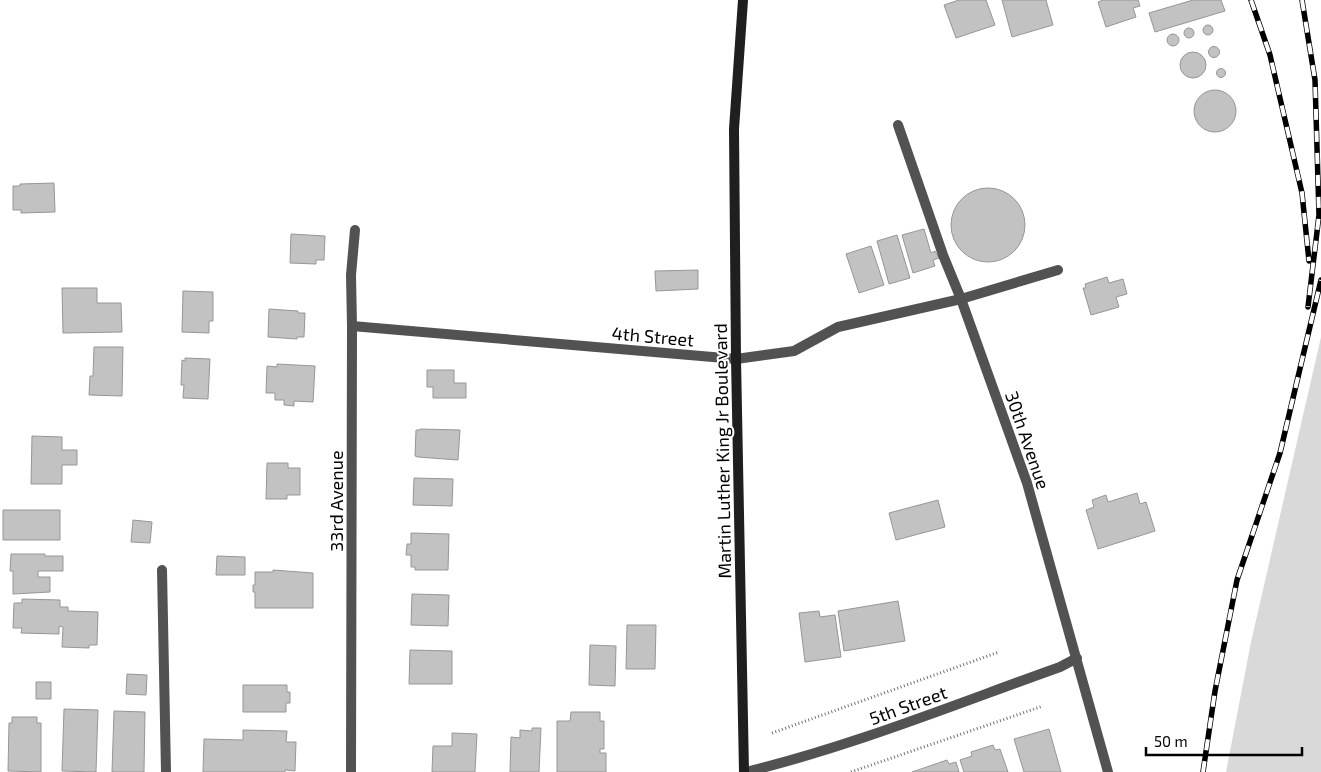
<svg xmlns="http://www.w3.org/2000/svg" width="1321" height="772" font-family="'Exo 2',sans-serif">
<rect width="100%" height="100%" fill="#fff"/>
<path fill="#d9d9d9" d="M1321,337v435h-95l25,-130z"/>
<path fill="#c2c2c2" stroke="#969696" d="M959,0h27l9,25 -39,13 -12,-33z
M1002,0h44l7,25 -41,12z
M1103,0h35l2,6 -7,2 3,9 -30,10 -8,-25z
M1193,0h28l4,11 -70,21 -6,-19z
M1203 30a5 5 0 1 1 10 0a5 5 0 1 1-10 0Z
M1184 33a5 5 0 1 1 10 0a5 5 0 1 1-10 0Z
M1167 40a6 6 0 1 1 12 0a6 6 0 1 1-12 0Z
M1208.5 52a5.5 5.5 0 1 1 11 0a5.5 5.5 0 1 1-11 0Z
M1180 65a13 13 0 1 1 26 0a13 13 0 1 1-26 0Z
M1216.5 73a4.5 4.5 0 1 1 9 0a4.5 4.5 0 1 1-9 0Z
M1194 111a21 21 0 1 1 42 0a21 21 0 1 1-42 0Z
M54,183l1,29 -34,1v-3h-8v-24h7v-2z
M951 225a37 37 0 1 1 74 0a37 37 0 1 1-74 0Z
M924,229l7,24 4,-2 4,7 -6,2 2,6 -22,7 -11,-38z
M291,234l34,2 -1,24h-8v4l-26,-1z
M897,235l13,43 -21,6 -12,-43z
M871,246l13,39 -25,8 -13,-39z
M698,270v19l-42,2 -1,-20z
M1107,277l2,6 14,-4 4,15 -11,3 3,10 -28,8 -8,-27h3l-1,-4z
M62,288h35v15h24l1,29 -59,1z
M183,291l30,1v29h-4v12l-27,-1z
M269,309l29,2v2h7l-1,24h-7v2l-29,-2z
M94,347h29l-1,49 -33,-1 1,-19h3z
M185,358l25,1 -2,40 -25,-1 1,-13h-3l1,-25 3,1z
M277,364l38,2 -2,36 -19,-1v5l-10,-1v-5h-9v-7h-9l1,-27 10,1z
M427,370h27v13h12v15h-33v-11h-6z
M420,429l40,1 -2,30 -40,-3 -3,-1 1,-26h4z
M32,436l30,1v13h15v15h-15v19h-31z
M267,463h21v5h12v27h-13v4h-21z
M414,478l39,1 -1,27 -39,-1z
M1137,493l3,11 6,-2 9,29 -57,18 -12,-39 8,-3 -2,-7 14,-5 2,7z
M938,500l7,27 -49,13 -7,-27z
M3,510h57v30h-57z
M133,520l19,2 -2,21 -19,-1z
M411,533l38,1 -1,36h-33v-3h-4v-12h-5l1,-11h4z
M11,554h34v2h18v15h-25v6h12v15l-37,2v-23h-3z
M217,556l28,1v18h-29z
M273,570l40,3v35h-58v-16h-2v-7h2v-13h18z
M412,594l37,1 -1,31 -37,-1z
M22,599l38,1v7h8v4l30,1 -1,33h-8v3l-27,-1 1,-20 -4,-1v8l-38,-1 1,-5h-9l1,-25h8z
M898,601l7,40 -61,10 -6,-40z
M819,611l1,6 15,-2 6,42 -36,5 -6,-49z
M627,625h29l-1,44h-29z
M590,645l26,1 -1,40 -26,-1z
M410,650l42,1v33h-43z
M127,674l20,1 -1,20 -20,-1z
M36,682h15v17h-15z
M243,685h44v7h3v11h-4v9h-43z
M64,709l34,1 -2,62 -34,-1z
M114,711l31,1 -1,60h-32z
M571,712h29v9h4v28h-4v4h6v19h-49v-51h13z
M12,717h25v6h4v49l-33,-1 1,-48h3z
M532,728h9l-2,44h-29l1,-35 9,1v-8l12,1z
M1049,729l12,43h-37l-10,-33z
M243,730l44,1 -1,11h10l-1,29 -10,-1v2h-82l1,-33 39,1z
M452,733l25,1 -2,38h-43l1,-26h19z
M993,745l2,5 5,-1 8,23h-44l-4,-12 12,-4 -1,-4z
M947,760l2,4 7,-2 3,10h-47z"/>
<g fill="none" stroke-linecap="round" stroke-linejoin="round">
<path stroke="#747474" stroke-width="3" stroke-dasharray="1 2.5" stroke-linecap="butt" d="M772,733l227,-81
M851,772l192,-66"/>
<path stroke="#525252" stroke-width="10" d="M162,570l4,202"/>
<path stroke="#525252" stroke-width="10" d="M898,125l45,130 18,44 66,184 81,289
M352,326l384,33 58,-8 44,-24 123,-28 97,-29
M351,772l1,-446 -1,-51 4,-45
M746,772c107,-26 210,-68 314,-105l17,-9"/>
<path stroke="#1f1f1f" stroke-width="10" d="M743,0l-9,129 2,230 8,413"/>
<defs>
<path id="rail" d="M1251,0l19,55 32,138 7,68
M1302,0l13,80 4,135 -11,92
M1203,772l12,-81 22,-111 43,-127 41,-173"/>
</defs>
<use href="#rail" stroke="#000" stroke-width="5.5"/>
<use href="#rail" stroke="#fff" stroke-width="4" stroke-dasharray="11" stroke-linecap="butt"/>
</g>
<g text-anchor="middle" dominant-baseline="central" stroke-width="4" stroke-linejoin="round" paint-order="stroke">
<g font-size="18" fill="#000" stroke="#fff">
<text transform="translate(653 336) rotate(5)">4th Street</text>
<text transform="translate(1028 440) rotate(71)">30th Avenue</text>
<text transform="translate(722 451) rotate(-91)">Martin Luther King Jr Boulevard</text>
<text transform="translate(336 501) rotate(-90)">33rd Avenue</text>
<text transform="translate(908 705) rotate(-20)">5th Street</text>
</g>
</g>
<path d="M1146 747v8h156v-8" fill="none" stroke="#000000" stroke-width="2.5"/>
<text x="1154" y="747" font-size="15" fill="#000000" stroke="#ffffff" stroke-width="4" paint-order="stroke">50 m</text>
</svg>
